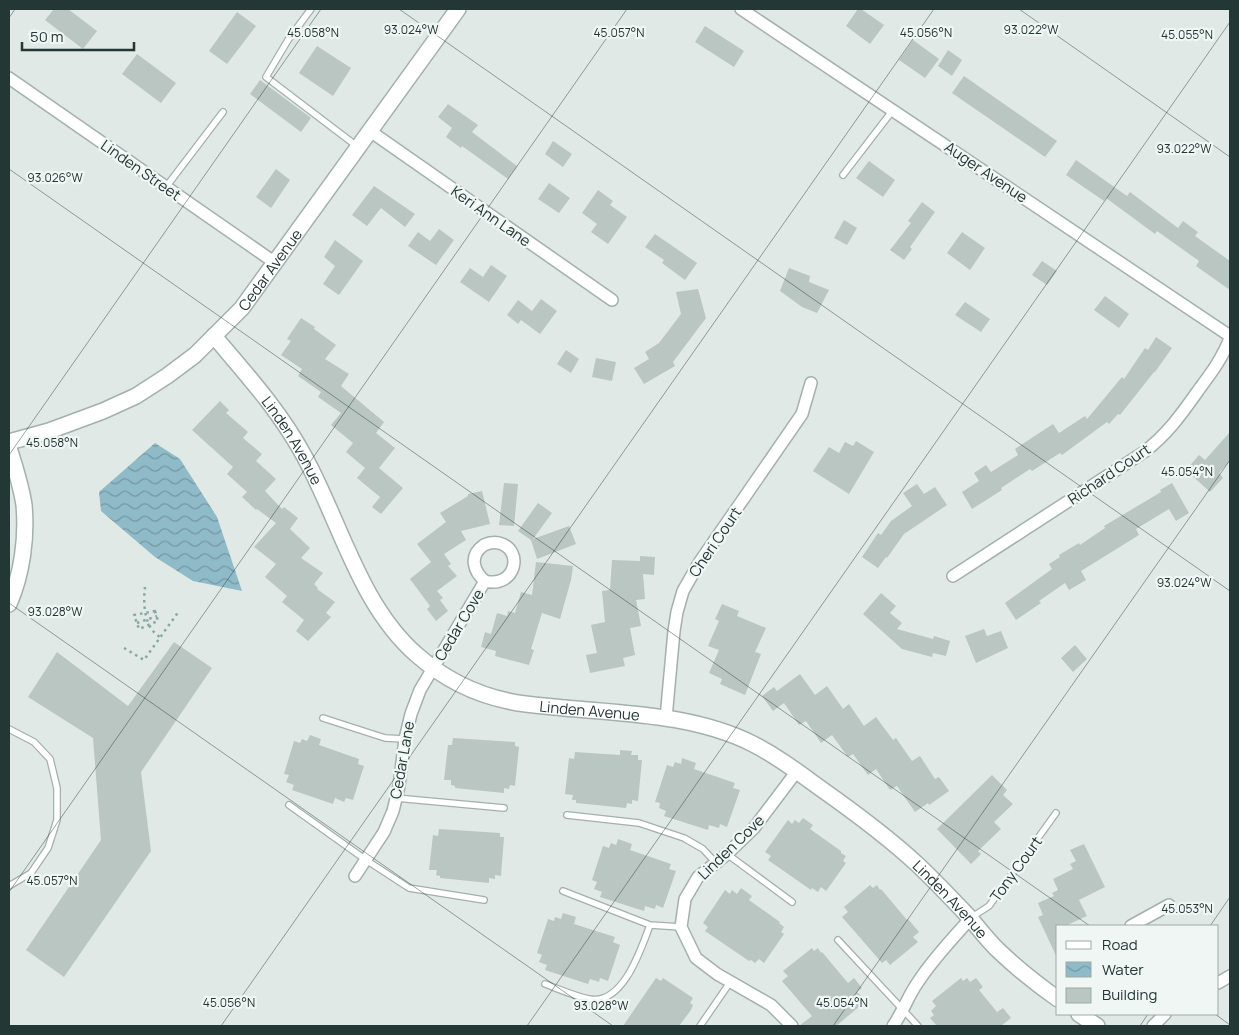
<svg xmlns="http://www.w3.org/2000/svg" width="1239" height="1035" font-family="Manrope,sans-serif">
<defs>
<pattern id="water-waves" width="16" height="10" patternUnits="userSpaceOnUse" patternTransform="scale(1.25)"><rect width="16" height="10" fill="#8fbac8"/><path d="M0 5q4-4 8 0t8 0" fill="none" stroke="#7498a3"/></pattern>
</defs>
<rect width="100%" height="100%" fill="#e0e9e6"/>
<path fill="url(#water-waves)" d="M155,443l25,16 37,58 25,74 -49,-10 -38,-24 -54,-46 -2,-19z"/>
<path fill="#b9c6c2" d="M54,9h14l29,22 -14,18 -38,-29z
M858,9h3l23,16 -14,19 -24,-18z
M237,12l19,14 -29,38 -18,-13z
M705,26l39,25 -10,16 -39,-25z
M913,40l26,19 -14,19 -26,-18z
M317,46l34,22 -18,28 -34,-23z
M948,50l14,10 -10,16 -14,-10z
M137,54l39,29 -15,20 -39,-29z
M964,76l93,65 -12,16 -93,-64z
M260,80l51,38 -10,14 -51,-38z
M448,104l30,21 -6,7 45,34 -9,13 -46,-33 -1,2 -15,-11 6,-9 -14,-11z
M553,141l19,13 -9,13 -18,-13z
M1076,160l51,36 3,-4 48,36 5,-7 15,11 -3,4 35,25v29l-34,-24 3,-5 -42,-30 -2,3 -49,-36 -2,3 -38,-26z
M869,161l26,19 -12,17 -27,-19z
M276,169l14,11 -19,28 -15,-11z
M549,183l21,15 -11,15 -21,-14z
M374,186l41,28 -10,13 -24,-19 -14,18 -15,-11z
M598,190l15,11 -3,4 17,12 -19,27 -17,-12 6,-8 -15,-11z
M922,202l13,10 -25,35 2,2 -8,11 -14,-10 21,-27 -3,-2z
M844,220l13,8 -10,17 -13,-7z
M439,229l15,11 -18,25 -28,-19 10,-14 12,9z
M962,232l23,16 -15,22 -23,-17z
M655,234l42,29 -12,17 -23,-17 2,-3 -19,-13z
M335,240l28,21 -24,34 -16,-11 12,-18 -11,-9z
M1042,261l15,10 -10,14 -15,-10z
M491,265l16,11 -18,26 -29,-20 10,-14 13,9z
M789,268l21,8 -1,6 20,8 -12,23 -15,-6 -22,-16z
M698,289l8,29 -33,44 2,4 -31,18 -10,-16 15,-9 -4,-7 14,-9 22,-29 -5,-22z
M1105,296l24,18 -10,14 -25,-18z
M541,299l16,12 -17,23 -19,-14 -3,4 -11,-9 11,-15 14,11z
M965,302l25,17 -9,13 -26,-17z
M301,318l14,9 -1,2 22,16 -11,14 24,15 -8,12 43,36 -8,11 19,15 -16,20 24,20 -22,26 -9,-7 8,-10 -23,-19 8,-10 -19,-16 7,-9 -22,-18 10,-12 -23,-16 3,-5 -23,-16 4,-7 -21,-14 10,-14 -4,-2z
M1156,337l16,11 -17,24h-1l-34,43 -2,-1 -9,10 -2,-2 -45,33 -2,-2 -28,18 -2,-2 -29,19 1,2 -30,19 -10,-17 17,-11 -5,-8 12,-8 5,7 27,-17 -3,-6 38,-25 6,9 26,-17 2,3 35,-42 2,2 21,-31 3,2z
M566,350l13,9 -8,14 -14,-9z
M596,358l20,4 -4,19 -20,-4z
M220,401l9,9 -3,3 22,19 -5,6 19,16 -6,7 20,18 -11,12 17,18 2,-2 14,11 -8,11 20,19 -9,10 22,15 -9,11 4,4 -1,1 18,13 -9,11 5,4 -23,24 -12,-10 8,-11 -22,-18 5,-6 -22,-19 11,-13 -22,-17 22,-24 -19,-14 -1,1 -14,-13 5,-5 -20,-18 6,-7 -41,-37z
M1230,432v29l-11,12 4,5 -13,14 -24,-22 13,-15 6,5z
M856,441l18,11 -25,42 -36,-23 16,-24 10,6 6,-11 8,4z
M504,483l14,1 -4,42 -15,-1z
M1172,483l17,30 -13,8 -7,-12 -33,20 3,6 -58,36 5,9 -17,10 -4,-7 -26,18 2,2 -25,17 -11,-17 47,-34 -3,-5 11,-7 -1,-2 20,-12 1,2 25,-17 -1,-2 57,-34 -1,-2z
M917,484l7,10 11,-7 12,18 -43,29 -17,24 -1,-1 -8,11 -16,-11 16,-24 3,2 10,-14 21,-15 -9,-13z
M482,491l8,33 -29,7 5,9 -22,14 7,10 -3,2 9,10 -20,15 6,7 -3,2 8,11 -12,10 -9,-12 3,-3 -20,-27 21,-17 -14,-18 29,-22 -6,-9 28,-17v-2z
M538,503l14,10 -19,26 36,-13 7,18 -39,15 -6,-19 -13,-9z
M640,556l15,1 -1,18 -11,-1 2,25 -9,1 5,26 -11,2 5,27 -12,3 2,8 -35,7 -4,-18 11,-2 -6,-28 14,-3 -3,-31 8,-1 2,-30 28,1z
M536,562l37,4 -2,14 -11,39 -18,-6 -11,36 3,1 -5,15 -34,-9 1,-5 -15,-4 4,-15 6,2 6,-21 10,3 1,-5 7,2 6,-21 11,3z
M881,593l15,13 -6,7 12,10 -5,6 36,10 1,-3 16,5 -4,15 -13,-3 -1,4 -30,-8 -39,-35z
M722,604l17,7 -2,5 29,12 -11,24 6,2 -16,41 -25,-11 2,-5 -13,-6 10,-23 -11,-4 11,-25 -4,-2z
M984,629l3,7 14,-5 7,17 -32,15 -11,-27z
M174,642l38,26 -71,104 10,79 -87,126 -38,-27 75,-110 -8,-102 -65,-41 29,-45 71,54z
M1075,645l12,14 -14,13 -12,-14z
M800,674l15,21 12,-9 16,23 6,-5 15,22 12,-9 17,23 3,-2 16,23 8,-5 15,23 4,-2 10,14 -20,14 -1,-2 -13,9 -18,-26 -7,4 -14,-21 -8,6 -15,-21 -5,3 -16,-22 -11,8 -15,-22 -7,4 -15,-22 -11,8 -11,-15 12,-9 3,4z
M310,735l11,4 -2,6 40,14 -1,5 6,2 -11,34 -7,-2 -2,4 -9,-4 -2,6 -41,-14 2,-5 -8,-3 3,-7 -5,-1 10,-33 6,2 2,-4 5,2z
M453,738l62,4v4l4,1 -4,39 -5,-1 -1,4 -5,-1v5l-49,-5v-2l-4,-1v-5h-7l4,-35h4z
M620,750l12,1 -1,4h7v5h4l-4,41 -6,-1v4l-5,-1 -1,5 -50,-5v-3h-4l1,-5 -8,-1 4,-36 5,1 1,-7 45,3z
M682,758l14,5 -2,6 41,14 -2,5 7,2 -13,37 -7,-3 -1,4 -10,-3 -1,5 -44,-14 2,-5 -7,-3 1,-5 -5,-1 12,-37 6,2 2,-5 6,2z
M992,775l15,15 -4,5 10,9 -19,18 7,7 -23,22 3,3 -10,10 -34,-35z
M803,818l10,7 -3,4 31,22v2l5,3 -3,5 3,2 -20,28 -5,-4 -3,5 -6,-4 -1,2 -43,-30 3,-4 -6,-4 23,-32 4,4 3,-4 4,3z
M439,829l61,4v4h4l-3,39 -6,-1v4l-6,-1v5l-49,-5v-2l-4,-1 1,-5h-8l4,-35 5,1z
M618,839l14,5 -2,6 41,14 -2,5 7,2 -13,37 -7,-3 -1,4 -10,-3 -1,5 -44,-14 2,-5 -8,-3 3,-7 -5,-2 11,-34 6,2 2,-5 5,2z
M1084,844l21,43 -26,13 8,16 -22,10h-7v34l-20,-43 5,-2 -5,-12 16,-7 -2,-3 6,-3 -5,-11 20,-10 -3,-5 6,-3 -6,-11z
M870,885l3,3 4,-3 3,5 1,-1 26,31 1,-1 11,13 -6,5 5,5 -28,23 -4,-5 -4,3 -40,-46 6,-5 -4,-5z
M741,888l11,8 -3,4 31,22 -1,1 5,4 -3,5 3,2 -20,29 -5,-4 -4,4 -4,-3 -2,1 -44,-30 3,-4 -5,-4 22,-33 5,4 2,-4 5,4z
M563,913l13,4 -2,7 41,13 -2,5 7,3 -12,36 -8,-3 -1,4 -9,-3 -2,5 -43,-14 2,-5 -8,-3 3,-7 -5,-2 11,-34 6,2 1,-4 6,2z
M812,948l2,3 4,-3 3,5 1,-1 26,31 6,-5 8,10 -5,4 5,5 -6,4 4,5 -24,20h-37l13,-10 -30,-35 6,-5 -5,-5z
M656,978l5,3 2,-3 30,20 -3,5 3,2 -2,5 -12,16h-56z
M961,978l2,3 4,-3 3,4 6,-4 7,9 -4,3 18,22 6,-4 8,10 -10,8h-64l-7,-8 4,-3 -3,-4 5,-5 -4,-5z"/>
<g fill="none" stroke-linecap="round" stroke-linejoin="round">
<defs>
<path id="service" d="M311,9l-23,31 -22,37 92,70
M843,175l50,-65
M166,187l57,-75
M323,718l62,20 20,1
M9,729l25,13 16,17 7,29v32l-9,28 -17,25 -22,13
M396,798l108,10
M289,805l77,55 43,28 75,12
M567,815l72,8 45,15 19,11 13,14
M727,854l65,48
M563,891l87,34 31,2
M972,917l17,-11 67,-93
M838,940l80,86
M545,984c14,5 29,12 44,15 34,7 52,-50 61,-74
M700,1026l31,-45"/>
<path id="minor" d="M741,9l489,327
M9,78l265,184
M370,131l242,169
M953,576l191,-124c24,-18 39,-40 56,-64 12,-16 23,-31 30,-50
M666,718l8,-87 3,-19 6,-21 16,-28 103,-149 9,-31
M355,876l29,-44 9,-21 6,-25 6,-47 6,-25 9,-24 65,-109c-11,-9 -17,-25 -1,-36 4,-2 10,-3 15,-2 26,7 16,46 -14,38
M1131,926l38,-21
M1218,983l12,-7
M792,1026l-21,-21 -54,-31 -21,-16 -15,-31 4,-28 13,-22 29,-23 27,-26 43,-57
M893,1026c10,-14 15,-30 25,-44 15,-23 34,-43 52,-63
M1153,1026l12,-12"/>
<g id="tertiary">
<path id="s1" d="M214,336c32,38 65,74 89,118 37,66 56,151 114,201 26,23 58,39 91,46 18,4 38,5 56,7 64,6 131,7 189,36 24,12 45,28 67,44 34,24 68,49 98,77 18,17 35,35 52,53 10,12 19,24 30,34 18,17 38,33 58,47"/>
<path id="s2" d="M9,442l40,-11 54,-20 33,-15 31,-20 28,-21 47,-47 216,-299"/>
<path d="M9,448c6,19 12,37 15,57 3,33 -2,69 -15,99"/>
<path d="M1079,1014l18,12"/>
</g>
</defs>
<use href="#service" stroke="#a4b0ad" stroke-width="8"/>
<use href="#minor" stroke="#a4b0ad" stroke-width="14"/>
<use href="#tertiary" stroke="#a4b0ad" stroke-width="18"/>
<path stroke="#85a9a0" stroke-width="2.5" stroke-dasharray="2.5 4" stroke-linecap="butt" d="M145,587c-2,16 -1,41 15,50
M155,611l3,10 -19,8 -5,-14z
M137,623l20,-7
M124,648l20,12 35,-49"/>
<use href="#service" stroke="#fff" stroke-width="5.5"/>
<use href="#minor" stroke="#fff" stroke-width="11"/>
<use href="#tertiary" stroke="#fff" stroke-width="15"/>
</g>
<path fill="none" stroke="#233734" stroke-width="1" stroke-opacity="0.45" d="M399,9l831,582M1019,9l211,148M9,18l6,-9M9,169l1081,757M9,455l312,-446M9,603l604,423M9,892l618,-883M1210,926l20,-29M1215,1014l15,11M221,1026l713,-1017M527,1026l703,-1004M833,1026l397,-566M1140,1026l8,-12"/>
<g text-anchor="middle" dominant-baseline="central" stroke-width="4.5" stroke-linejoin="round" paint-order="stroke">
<g font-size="15" fill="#233734" stroke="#f0f6f4">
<text transform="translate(141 170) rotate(35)">Linden Street</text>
<text transform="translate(986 172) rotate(34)">Auger Avenue</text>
<text transform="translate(491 216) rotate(35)">Keri Ann Lane</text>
<text stroke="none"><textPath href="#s2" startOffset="321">Cedar Avenue</textPath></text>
<text stroke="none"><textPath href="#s1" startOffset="131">Linden Avenue</textPath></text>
<text transform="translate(1109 474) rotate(-34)">Richard Court</text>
<text transform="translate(715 542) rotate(-56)">Cheri Court</text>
<text transform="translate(459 625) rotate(-59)">Cedar Cove</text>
<text stroke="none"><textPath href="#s1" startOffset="566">Linden Avenue</textPath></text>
<text transform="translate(402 760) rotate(-80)">Cedar Lane</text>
<text transform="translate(731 847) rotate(-44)">Linden Cove</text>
<text transform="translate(1016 869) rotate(-54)">Tony Court</text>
<text stroke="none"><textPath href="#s1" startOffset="986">Linden Avenue</textPath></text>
</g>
</g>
<g font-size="12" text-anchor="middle" fill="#233734" stroke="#f0f6f4" stroke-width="4.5" stroke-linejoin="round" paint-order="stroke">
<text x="1031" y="34">93.022°W</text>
<text x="411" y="34">93.024°W</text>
<text x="313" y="37">45.058°N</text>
<text x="619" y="37">45.057°N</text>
<text x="926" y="37">45.056°N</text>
<text x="1187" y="39">45.055°N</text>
<text x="1184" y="153">93.022°W</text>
<text x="55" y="182">93.026°W</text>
<text x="52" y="447">45.058°N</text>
<text x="1187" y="476">45.054°N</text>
<text x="1184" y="587">93.024°W</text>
<text x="55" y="616">93.028°W</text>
<text x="52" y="885">45.057°N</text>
<text x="1187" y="913">45.053°N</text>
<text x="229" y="1007">45.056°N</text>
<text x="842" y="1007">45.054°N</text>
<text x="601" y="1010">93.028°W</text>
</g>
<rect width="1239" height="1035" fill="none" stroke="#233734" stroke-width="20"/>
<rect x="1056" y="925" width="162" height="90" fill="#f0f6f4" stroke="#9eaaa7"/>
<rect x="1066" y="941" width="25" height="8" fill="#ffffff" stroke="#9eaaa7"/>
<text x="1102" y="950" font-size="15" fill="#233734">Road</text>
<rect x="1066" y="962" width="25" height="15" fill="url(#water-waves)" stroke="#9eaaa7"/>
<text x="1102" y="975" font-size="15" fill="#233734">Water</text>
<rect x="1066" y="988" width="25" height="15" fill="#b9c6c2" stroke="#9eaaa7"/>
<text x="1102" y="1000" font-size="15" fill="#233734">Building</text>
<path d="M22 42v8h112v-8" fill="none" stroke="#233734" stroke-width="2.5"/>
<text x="30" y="42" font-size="15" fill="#233734" stroke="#f0f6f4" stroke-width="4" paint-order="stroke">50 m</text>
</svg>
